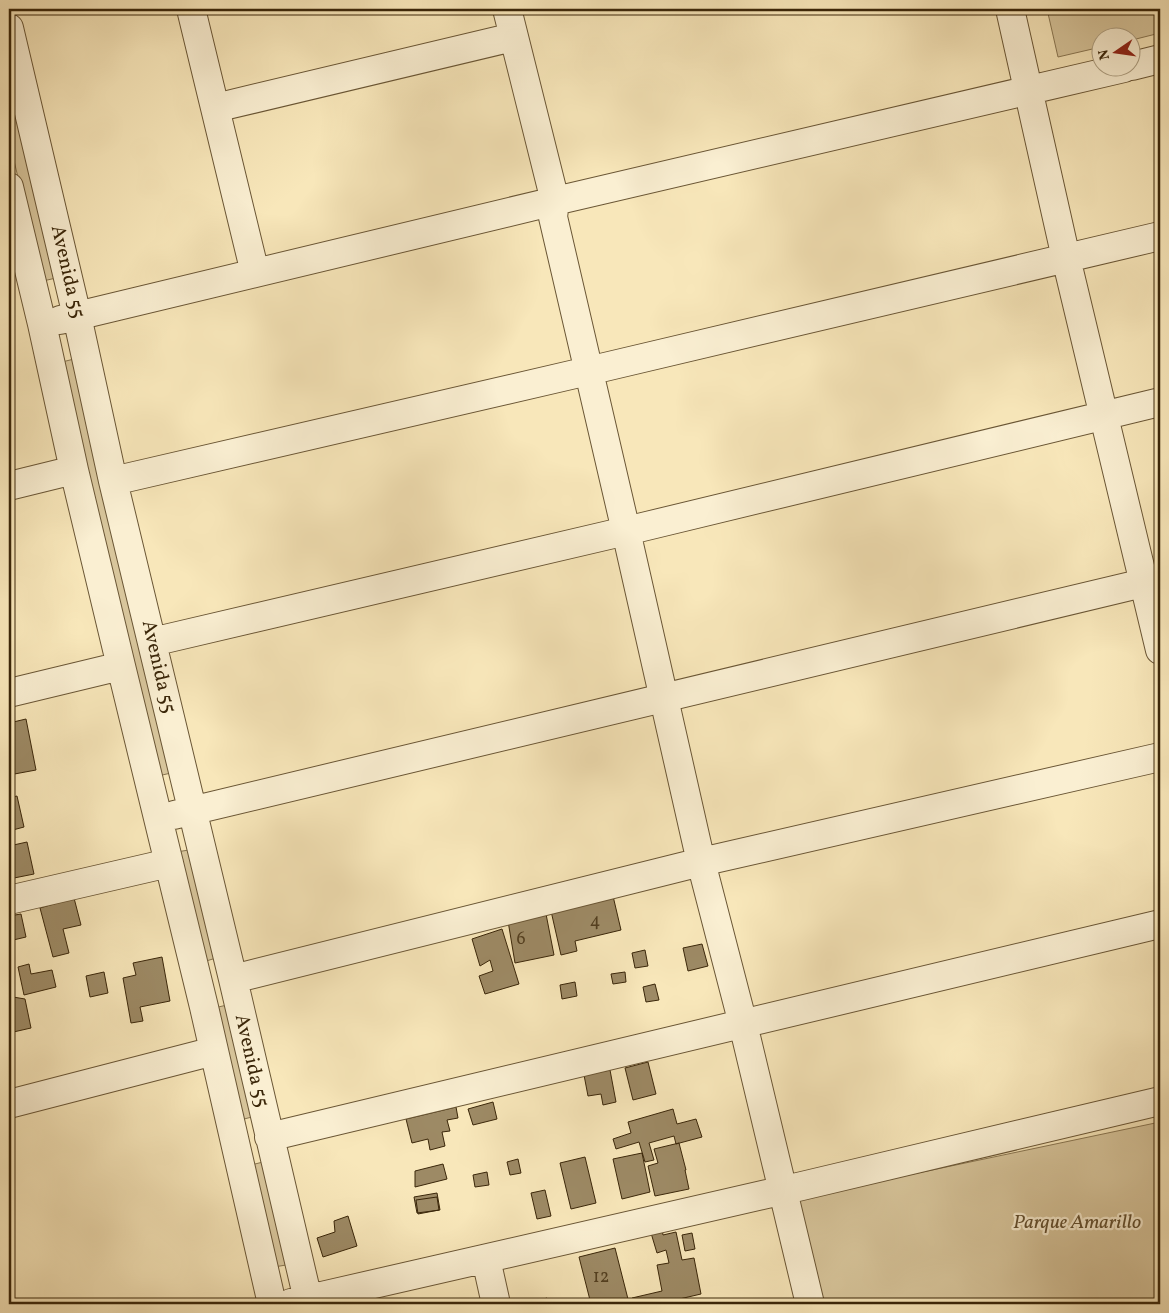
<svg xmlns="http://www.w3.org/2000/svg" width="1169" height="1313" font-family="Vollkorn,serif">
<rect width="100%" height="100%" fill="#f8e7ba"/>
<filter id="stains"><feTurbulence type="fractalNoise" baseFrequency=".004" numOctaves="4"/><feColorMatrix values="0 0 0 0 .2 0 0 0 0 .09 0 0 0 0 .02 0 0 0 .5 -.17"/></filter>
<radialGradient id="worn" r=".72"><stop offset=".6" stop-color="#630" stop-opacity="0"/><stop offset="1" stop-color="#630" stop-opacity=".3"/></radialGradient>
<path fill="#d8c69c" stroke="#897652" d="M1047,9h113v24l-28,7v-2h-30l-1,9 -43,10z
M9,83l47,195 -13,3 -34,-141z
M74,359l97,414 -13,3 -96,-414z
M189,850l27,108 -13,4 -27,-110z
M227,1005l25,112 -12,3 -26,-112z
M1160,1122v182h-337l-24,-106z
M263,1162l23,103 -12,2 -23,-102z"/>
<path fill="#9d8a65" stroke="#3a2609" d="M26,719l10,51 -27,5v-52z
M17,796l7,31 -15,4v-33z
M27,842l7,32 -25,5v-33z
M613,896l8,34 -46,11 2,10 -16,4 -10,-44z
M74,898l7,27 -18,4 6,24 -16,4 -13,-49z
M21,914l5,23 -17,4v-25z
M546,914l8,41 -39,8 -7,-42z
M502,929l17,55 -34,10 -6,-18 14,-5 -3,-11 -10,6 -8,-27z
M702,944l6,22 -20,5 -5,-23z
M645,950l3,16 -13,2 -3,-15z
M162,957l8,44 -30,6 3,14 -12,2 -8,-45 13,-3 -3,-12z
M29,964l2,10 21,-4 4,17 -32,8 -6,-28z
M104,972l4,21 -18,4 -4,-21z
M625,972l1,10 -13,2 -2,-10z
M575,982l2,14 -15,3 -2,-14z
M655,984l4,16 -13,2 -3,-15z
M11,985l2,12 12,2 6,29 -22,5v-47z
M648,1062l8,32 -23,6 -8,-32z
M610,1070l6,32 -13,3 -2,-11 -13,2 -4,-21z
M493,1102l4,17 -24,6 -5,-16z
M456,1107l2,11 -11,2 3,11 -8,1 3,14 -15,4 -2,-11 -16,4 -6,-24z
M673,1109l4,15 19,-5 6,18 -26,7 -2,-8 -25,7 5,17 -9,2 -6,-20 -23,7 -3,-10 18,-6 -3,-11z
M679,1143l7,27h-1l4,19 -34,7 -7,-30 10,-3 -4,-14z
M642,1153l8,39 -28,7 -9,-40z
M585,1157l11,46 -25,6 -11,-46z
M518,1159l3,14 -11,2 -3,-13z
M443,1164l4,15 -32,8v-16z
M487,1172l2,13 -14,2 -2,-12z
M545,1190l6,26 -14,3 -6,-26z
M437,1193l3,17 -23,3 -3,-16z
M437,1197l2,13 -21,4 -2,-14z
M348,1216l9,30 -34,11 -6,-19 18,-6 -1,-11z
M662,1229l1,6 13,-3 6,28 12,-2 7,36 -43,10h-24l-2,-6 30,-7 -5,-26 12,-2 -3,-13 -9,3 -6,-20z
M692,1233l3,16 -10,2 -3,-16z
M615,1248l14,55 -38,1 -12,-47z
M547,1298l1,6h-22z"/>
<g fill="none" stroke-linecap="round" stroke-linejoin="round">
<defs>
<path id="minor" d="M191,9l64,264
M507,9l48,192 -2,16 73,314 75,331 42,162 67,280
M1010,9l56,249 94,392
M9,28l68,288 36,165 120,498 76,325
M1132,66l28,-7
M215,108l298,-71
M9,187l33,137 32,146 47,196 83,341 68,297
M60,320l495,-119 569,-133
M113,481l475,-110 572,-135
M9,486l65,-16
M152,642l474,-111 534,-129
M9,693l112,-27
M174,815l986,-236
M9,900l160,-37
M233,979l468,-117 459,-105
M9,1104l205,-53
M269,1137l891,-213
M486,1259l10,45
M291,1303l511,-117 358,-85"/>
</defs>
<use href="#minor" stroke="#6a5635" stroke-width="30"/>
<use href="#minor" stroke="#faefd2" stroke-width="28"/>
</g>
<g text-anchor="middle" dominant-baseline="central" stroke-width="4.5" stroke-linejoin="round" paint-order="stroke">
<g font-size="18" fill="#533f20">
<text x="595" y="921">4</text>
<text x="521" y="939">6</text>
<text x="601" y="1277">12</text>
</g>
<g font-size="20" fill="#3a2609" stroke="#faefd2">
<text transform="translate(67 272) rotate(77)">Avenida 55</text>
<text transform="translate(158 667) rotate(77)">Avenida 55</text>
<text transform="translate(251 1061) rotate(77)">Avenida 55</text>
</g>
<g font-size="20" font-style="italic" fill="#624e2e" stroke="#faefd2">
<text x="1077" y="1223">Parque Amarillo</text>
</g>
</g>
<rect width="1169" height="1313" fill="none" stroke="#f8e7ba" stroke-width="30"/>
<rect x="10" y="10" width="1149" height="1293" fill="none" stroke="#3a2609" stroke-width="2.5"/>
<rect x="15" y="15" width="1139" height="1283" fill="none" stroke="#3a2609"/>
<g transform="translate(1116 52) rotate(257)"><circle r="24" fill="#faefd2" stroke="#ad9f82"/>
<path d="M0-4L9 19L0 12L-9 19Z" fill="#8f2418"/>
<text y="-8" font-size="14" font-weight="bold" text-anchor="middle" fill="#3a2609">N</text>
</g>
<rect width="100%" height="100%" filter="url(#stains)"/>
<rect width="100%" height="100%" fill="url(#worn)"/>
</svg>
